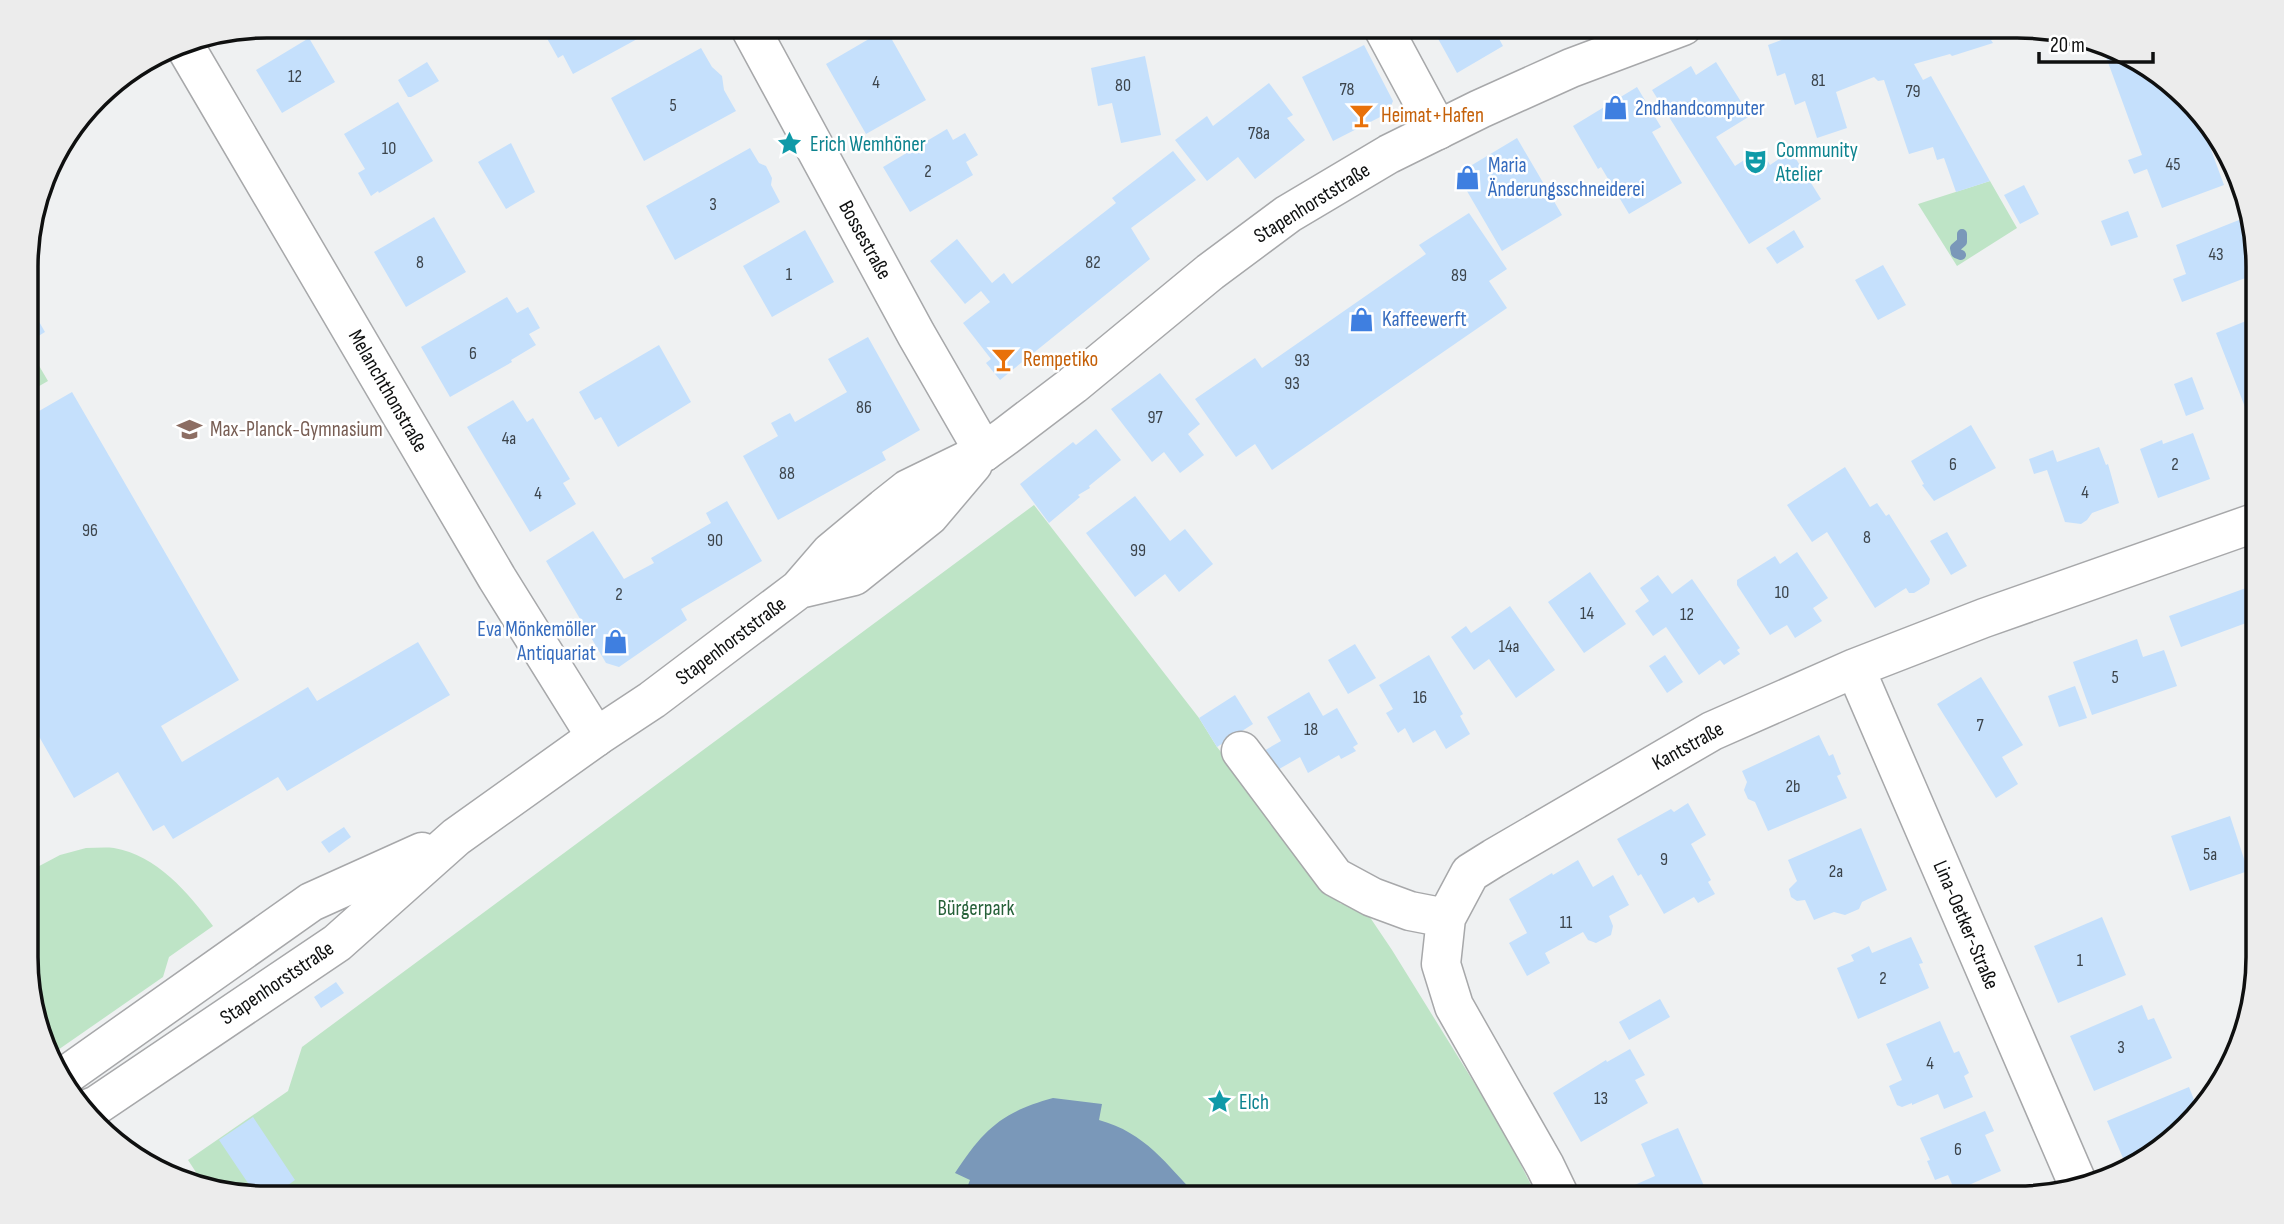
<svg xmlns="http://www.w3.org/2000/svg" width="2284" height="1224" font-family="'Sofia Sans Condensed',sans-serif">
<rect width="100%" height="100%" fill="#eff1f2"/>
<path fill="#bee4c6" d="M1990,181l27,47 -60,38 -39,-62z
M31,352l17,29 -21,12v-38z
M1034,505l165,213 18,29 124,157h20l31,46 112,181 33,66 -1269,1 -65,-15 -15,-23 100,-69 14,-44z
M86,848c9,0 19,-1 28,0 42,7 75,45 99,78l-44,31 -6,20 -108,75 -27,-64v-116l32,-17z"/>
<path fill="#7a98b9" d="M1053,1098l49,6 -3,16c47,13 67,44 99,77l-235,1 7,-18 -15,-7c29,-44 47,-61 98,-75z"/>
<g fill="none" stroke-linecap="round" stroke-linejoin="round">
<path stroke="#7a98b9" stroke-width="10" d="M1961,255l-5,-2 -1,-5 7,-6v-8"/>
</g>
<path fill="#c5e0fc" d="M335,26h32l-24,14z
M540,26h121l-88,48 -10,-19 -5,3z
M1431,26h61l11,20 -46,27z
M1818,26h198l10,3 -35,11 2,3 -41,13 -2,-2 -36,10 9,16 8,-4 59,105 -34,11 -12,-34 -7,2 -4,-13 -24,7 -25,-74 -6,1 -4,-4 -38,15 11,36 -30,10 -12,-37 -10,4 -10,-32 -8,3 -9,-31z
M886,29l40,71 -60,34 -40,-70z
M309,38l26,44 -53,31 -26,-43z
M1364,45l29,56 -5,12 -55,28 -31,-64z
M2102,46l21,5 76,66 25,68 -62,23 -15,-39 -13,5 -6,-14 14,-5z
M701,48l11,19 10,9 2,14 12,21 -92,50 -33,-63z
M1145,56l16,79 -40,8 -9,-40 -14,3 -7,-38z
M427,62l12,19 -28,16h-3l-10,-17z
M1716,62l34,54 -34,21 19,29 26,-17 9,16 21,-14 30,48 -72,45 -97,-154 39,-24 5,9z
M1269,83l24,32 -6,3 18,22 -50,39 -17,-22 -31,24 -32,-41 32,-24 6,10z
M1637,87l24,40 -9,5 30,51 -53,31 -28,-47 -3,2 -25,-43z
M398,102l35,59 -54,32 -1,-2 -7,5 -13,-23 7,-4 -21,-35z
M947,129l6,11 12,-7 13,22 -12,7 7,13 -63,37 -27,-45z
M1517,138l45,77 -60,36 -45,-77z
M511,143l24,49 -29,17 -28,-47z
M750,148l9,15 7,3 6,12 -1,7 9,17 -105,58 -29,-54z
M1173,151l23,29 -65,48 19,31 -150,121 -14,-17 5,-4 -28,-36 27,-21 -9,-11 -16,13 -35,-43 27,-22 35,44 12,-10 8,11 104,-81 -4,-5z
M2024,185l15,29 -19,10 -16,-29z
M2128,211l10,26 -27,9 -10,-25z
M1469,213l38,56 -18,12 18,27 -235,162 -17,-26 -19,13 -41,-58 60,-41 7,10 164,-114 -7,-9z
M434,217l32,55 -60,35 -32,-55z
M2239,220l17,44v10l-74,28 -9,-23 13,-5 -10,-29z
M805,230l29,52 -62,35 -29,-51z
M1794,230l10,17 -27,17 -11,-16z
M1883,265l23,40 -28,15 -23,-40z
M507,297l10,16 11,-6 12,21 -11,6 7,11 -25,15 1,2 -62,35 -29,-50z
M27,301l18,31 -18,11z
M2256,317v118l-40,-102z
M868,337l52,93 -38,22 4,8 -108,60 -35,-64 35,-20 -7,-13 19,-10 5,9 52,-30 -19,-33z
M659,345l32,57 -73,45 -17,-30 -6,3 -16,-28z
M1160,373l40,51 -12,10 16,21 -24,18 -16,-21 -12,10 -41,-53z
M2192,377l12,32 -18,7 -12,-32z
M72,392l167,288 -78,46 21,36 126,-75 9,14 101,-59 32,53 -163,96 -9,-14 -105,62 -9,-14 -11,6 -35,-59 -44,26 -46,-81 -1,-299z
M513,400l14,22 6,-4 37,61 -7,4 13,21 -46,28 -63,-105z
M1971,425l25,43 -62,33 -12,-16 2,-1 -13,-23z
M1096,429l25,31 -32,26 1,2 -12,7 2,2 -31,26 -29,-39 53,-42 3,3z
M2193,433l17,46 -52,19 -18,-49 22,-9 1,4z
M2099,447l7,18 2,-1 11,39 -27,10 -5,7 -6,4 -16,-2 -18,-52 -13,4 -5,-15 24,-9 4,12z
M1845,467l25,40 7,-4 9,13 3,-2 41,65 -1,5 -15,9h-5l-3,-5 -31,20 -48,-76 -15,10 -25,-37z
M1135,496l35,45 15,-12 28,35 -34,28 -14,-18 -30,23 -49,-64z
M727,501l35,60 -81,48 6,11 -68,47 -13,-4 -60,-102 47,-30 31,48 30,-16 -3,-5 60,-35 -5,-10z
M1947,532l20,34 -16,9 -21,-34z
M1797,552l31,46 -15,10 9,13 -27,17 -8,-13 -17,10 -33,-50v-5l38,-24 5,8z
M1590,572l36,52 -42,29 -36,-51z
M1658,575l14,19 20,-15 48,69 -3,2 3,4 -16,11 -4,-5 -21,15 -33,-48 -13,9 -18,-25 14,-10 -9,-13z
M2257,584v35l-76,28 -12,-31z
M1510,606l45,64 -39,28 -27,-39 -15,11 -23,-33 15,-11 5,7z
M2137,639l6,18 21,-7 13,36 -85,29 -19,-53z
M1355,644l21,34 -28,16 -20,-34z
M1429,655l34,59 -3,2 10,18 -24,15 -11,-19 -22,13 -8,-15 -7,5 -12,-20 7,-4 -14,-24z
M1665,655l18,27 -16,11 -18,-27z
M1981,677l42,68 -21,12 16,27 -22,14 -59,-94z
M2075,686l12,32 -28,9 -11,-31z
M1309,692l14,24 14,-8 21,36 -5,3 3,4 -15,8 -2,-4 -31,18 -8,-16 -26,15 -12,-20 19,-11 -14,-24z
M1235,695l18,29 -36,23 -18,-29z
M1819,735l10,21 4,-2 8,20 -4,2 10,22 -79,33 -13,-29 -7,-3 -4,-9 3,-8 -5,-11z
M1688,803l18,32 -15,9 20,36 -3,2 7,12 -17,9 -4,-6 -30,17 -23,-40 -3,2 -21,-37 54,-30 3,3z
M2230,816l18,55 -58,20 -19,-55z
M344,827l7,10 -22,16 -8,-11z
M1861,828l26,62 -25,12 -3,7 -14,6 -11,-3 -20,8 -9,-20 -8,1 -6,-4 -2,-8 8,-8 -9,-21z
M1578,860l15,27 20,-12 16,30 -20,11 4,10 -2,9 -15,8 -8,-3 -5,-8 -38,21 5,10 -23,13 -18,-33 18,-10 -18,-34 43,-26 1,2z
M2102,917l24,58 -68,28 -24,-57z
M1911,937l12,26 -4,1 10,24 -71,31 -21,-51 17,-7 -3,-6 18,-9 3,7z
M336,982l8,11 -23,15 -7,-11z
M1660,999l10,18 -41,23 -10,-18z
M2142,1005l6,15 6,-2 18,40 -78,33 -24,-55z
M1940,1021l14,32 5,-2 10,22 -5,3 9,21 -29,12 -6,-15 -26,11v-2l-10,4 -5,-2 -8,-19 13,-6 -16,-36z
M1630,1049l15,26 -10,5 13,23 -67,39 -28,-49 53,-33 1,2z
M2189,1087l7,18 -46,52 -24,8 -19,-44z
M1985,1111l9,20 -9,4 16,36 -46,20 -7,-16 -13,5 -8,-19 3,-1 -10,-22z
M253,1117l42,63 -25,18 -14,-3 -37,-55z
M1678,1128l31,69h-75l-4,-10 25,-11 -14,-32z"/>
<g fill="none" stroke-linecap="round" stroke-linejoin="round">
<defs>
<path id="minor" d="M749,26l167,308 68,118
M1382,26l56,104
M183,43l314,535 99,159
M1855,668l222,514
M1241,751l94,126 37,20 38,14 36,7
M1560,1197l-15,-31 -91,-160 -13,-42 5,-46 24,-45 24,-15 218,-127 143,-63 129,-50 273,-96"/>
<path id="major" d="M799,589l55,-13 75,-60 44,-52
M65,1076l246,-174 111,-50
M85,1110l12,-5 240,-162 119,-106 140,-100 56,-37 147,-111 32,-37 53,-44 24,-19 76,-37 22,-16 67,-51 137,-113 78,-58 101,-60 91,-45 91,-41 112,-42"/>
</defs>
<use href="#minor" stroke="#a7a8aa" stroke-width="41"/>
<use href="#major" stroke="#a7a8aa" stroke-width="41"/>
<use href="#minor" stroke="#fff" stroke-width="38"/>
<use href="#major" stroke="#fff" stroke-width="38"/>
</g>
<defs>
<symbol id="shop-bare" viewBox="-9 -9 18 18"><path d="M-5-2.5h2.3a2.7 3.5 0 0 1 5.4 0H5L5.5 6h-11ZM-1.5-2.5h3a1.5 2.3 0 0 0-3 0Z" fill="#3f7fe0" stroke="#fff" stroke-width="2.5" paint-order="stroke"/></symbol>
<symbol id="bar-bare" viewBox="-9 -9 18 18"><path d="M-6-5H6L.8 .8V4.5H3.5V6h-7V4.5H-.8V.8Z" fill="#e8710a" stroke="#fff" stroke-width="2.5" paint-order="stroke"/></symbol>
<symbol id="sight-bare" viewBox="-9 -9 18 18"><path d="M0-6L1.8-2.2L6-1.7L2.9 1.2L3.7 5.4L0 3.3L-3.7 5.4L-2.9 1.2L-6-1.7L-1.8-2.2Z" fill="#0f9aa8" stroke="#fff" stroke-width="2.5" paint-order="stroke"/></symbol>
<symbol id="theatre-bare" viewBox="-9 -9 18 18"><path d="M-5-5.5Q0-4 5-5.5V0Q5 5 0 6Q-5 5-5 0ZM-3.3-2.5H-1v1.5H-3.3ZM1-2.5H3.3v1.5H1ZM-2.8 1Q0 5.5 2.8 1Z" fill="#0f9aa8" stroke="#fff" stroke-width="2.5" paint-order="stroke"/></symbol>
<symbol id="school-bare" viewBox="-9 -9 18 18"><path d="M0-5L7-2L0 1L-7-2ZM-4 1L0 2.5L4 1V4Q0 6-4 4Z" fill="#8d6e63" stroke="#fff" stroke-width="2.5" paint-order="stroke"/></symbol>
</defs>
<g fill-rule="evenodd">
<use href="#shop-bare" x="1598" y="90" width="35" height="35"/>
<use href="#bar-bare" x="1344" y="98" width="35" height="35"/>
<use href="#sight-bare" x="772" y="126" width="35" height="35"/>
<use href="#theatre-bare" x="1738" y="144" width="35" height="35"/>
<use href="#shop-bare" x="1450" y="160" width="35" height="35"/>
<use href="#shop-bare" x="1344" y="302" width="35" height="35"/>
<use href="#bar-bare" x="986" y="342" width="35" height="35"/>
<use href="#school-bare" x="172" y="412" width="35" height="35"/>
<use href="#shop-bare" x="598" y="624" width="35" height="35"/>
<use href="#sight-bare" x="1202" y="1084" width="35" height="35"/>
</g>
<g text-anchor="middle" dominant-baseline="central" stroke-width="5" stroke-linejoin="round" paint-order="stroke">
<g font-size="18" fill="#3c444b">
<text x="295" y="76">12</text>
<text x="1818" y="80">81</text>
<text x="876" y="82">4</text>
<text x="1123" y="85">80</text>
<text x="1347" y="89">78</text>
<text x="1913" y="91">79</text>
<text x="673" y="105">5</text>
<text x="1259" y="133">78a</text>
<text x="389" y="148">10</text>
<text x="2173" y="164">45</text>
<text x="928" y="171">2</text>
<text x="713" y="204">3</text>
<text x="2216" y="254">43</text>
<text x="420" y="262">8</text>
<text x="1093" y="262">82</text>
<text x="789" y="274">1</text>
<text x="1459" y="275">89</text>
<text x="473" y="353">6</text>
<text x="1302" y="360">93</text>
<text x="1292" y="383">93</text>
<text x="864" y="407">86</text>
<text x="1155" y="417">97</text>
<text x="509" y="438">4a</text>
<text x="1953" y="464">6</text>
<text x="2175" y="464">2</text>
<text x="787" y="473">88</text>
<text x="2085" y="492">4</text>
<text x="538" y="493">4</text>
<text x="90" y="530">96</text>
<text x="1867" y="537">8</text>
<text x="715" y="540">90</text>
<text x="1138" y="550">99</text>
<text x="1782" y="592">10</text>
<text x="619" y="594">2</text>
<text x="1587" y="613">14</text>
<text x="1687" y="614">12</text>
<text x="1509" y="646">14a</text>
<text x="2115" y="677">5</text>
<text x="1420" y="697">16</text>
<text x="1980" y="725">7</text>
<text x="1311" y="729">18</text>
<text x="1793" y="786">2b</text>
<text x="2210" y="854">5a</text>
<text x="1664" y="859">9</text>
<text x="1836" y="871">2a</text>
<text x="1566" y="922">11</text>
<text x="2080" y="960">1</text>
<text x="1883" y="978">2</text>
<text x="2121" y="1047">3</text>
<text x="1930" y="1063">4</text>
<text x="1601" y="1098">13</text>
<text x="1958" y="1149">6</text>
</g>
<g font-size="21" fill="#366cbe" stroke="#fff" text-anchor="start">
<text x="1635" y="108">2ndhandcomputer</text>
<text x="1488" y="165">Maria<tspan x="1488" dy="24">Änderungsschneiderei</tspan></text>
<text x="1382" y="319">Kaffeewerft</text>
<text x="596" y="629" text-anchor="end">Eva Mönkemöller<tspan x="596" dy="24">Antiquariat</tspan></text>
</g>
<g font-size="21" fill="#c56008" stroke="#fff" text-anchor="start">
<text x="1381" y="115">Heimat+Hafen</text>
<text x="1023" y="359">Rempetiko</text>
</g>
<g font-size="21" fill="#0d838f" stroke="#fff" text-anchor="start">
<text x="810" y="144">Erich Wemhöner</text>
<text x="1776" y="150">Community<tspan x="1776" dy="24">Atelier</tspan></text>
<text x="1239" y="1102">Elch</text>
</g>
<g font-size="21" fill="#0f1010" stroke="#fff">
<text transform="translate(1312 203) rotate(-32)">Stapenhorststraße</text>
<text transform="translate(865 240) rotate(61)">Bossestraße</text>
<text transform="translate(388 391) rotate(60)">Melanchthonstraße</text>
<text transform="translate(731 641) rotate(-37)">Stapenhorststraße</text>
<text transform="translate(1688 746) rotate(-29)">Kantstraße</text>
<text transform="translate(1966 925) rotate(67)">Lina-Oetker-Straße</text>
<text transform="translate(277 983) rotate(-34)">Stapenhorststraße</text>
</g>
<g font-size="21" fill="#785e54" stroke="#fff" text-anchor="start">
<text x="210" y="429">Max-Planck-Gymnasium</text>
</g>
<g font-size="21" fill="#266139" stroke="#fff">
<text x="976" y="908">Bürgerpark</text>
</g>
</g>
<path d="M0 0H2284V1224H0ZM267 38H2017A229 229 0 0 1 2246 267V957A229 229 0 0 1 2017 1186H267A229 229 0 0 1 38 957V267A229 229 0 0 1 267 38Z" fill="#ececec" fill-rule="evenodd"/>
<path fill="none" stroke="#0f1010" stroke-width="3.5" d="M267 38H2017A229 229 0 0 1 2246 267V957A229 229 0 0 1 2017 1186H267A229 229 0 0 1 38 957V267A229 229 0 0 1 267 38Z"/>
<path d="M2039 52v10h114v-10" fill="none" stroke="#0f1010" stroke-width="3.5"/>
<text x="2050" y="52" font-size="21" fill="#0f1010" stroke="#ffffff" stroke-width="5" paint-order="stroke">20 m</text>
</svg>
